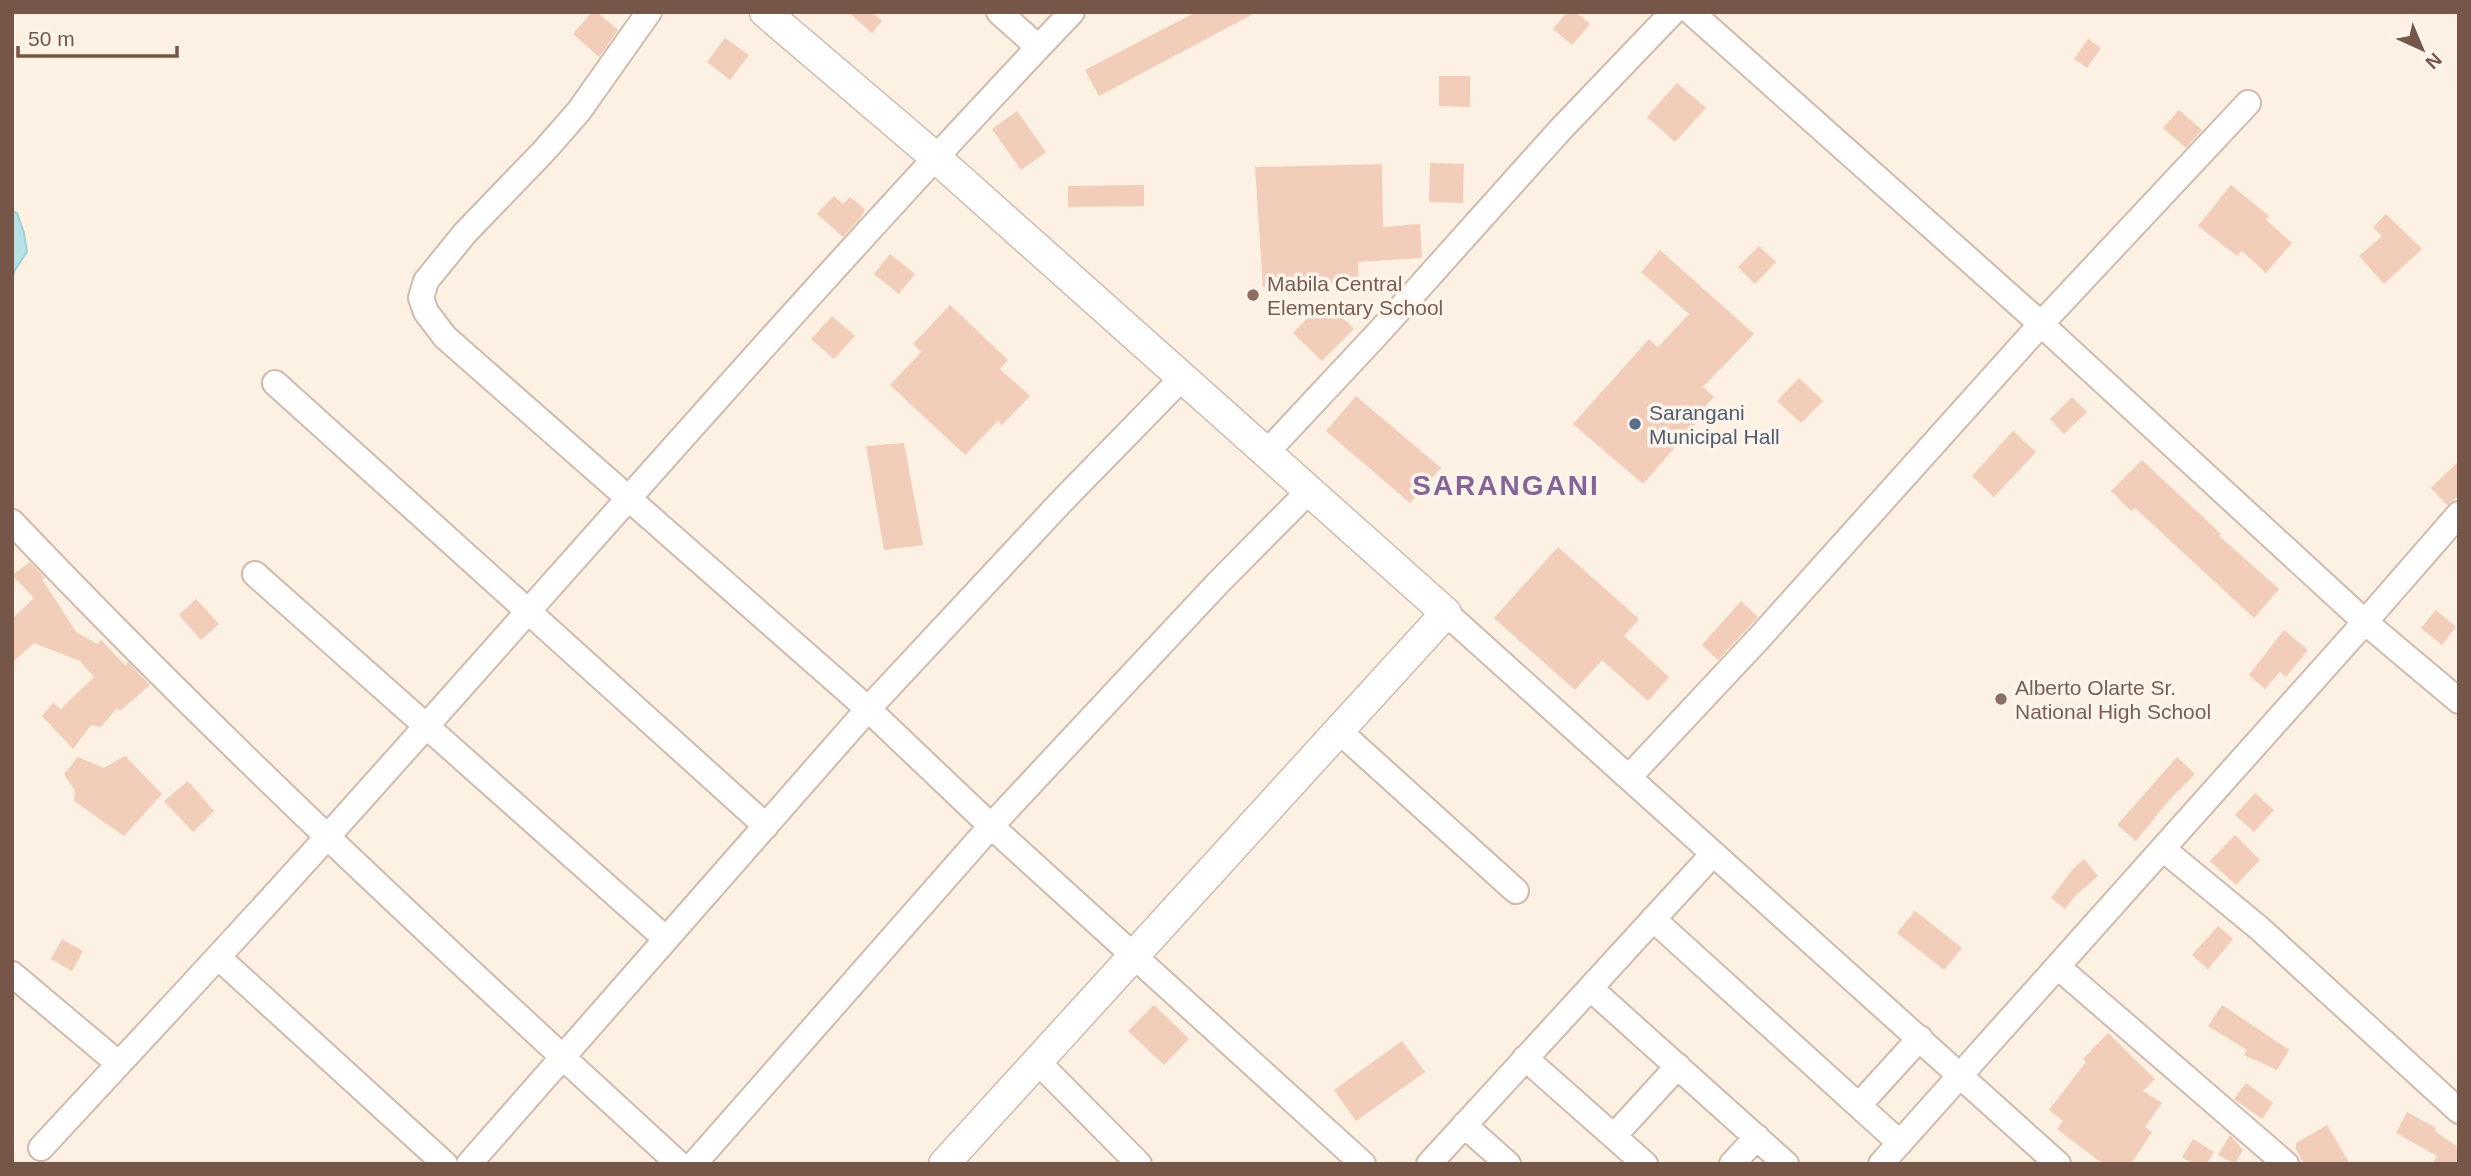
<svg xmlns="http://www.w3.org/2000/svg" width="2471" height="1176" font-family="Arial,sans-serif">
<rect width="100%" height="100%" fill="#fdf1e3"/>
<path fill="#b7e2e6" stroke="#9dd3d8" stroke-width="2" d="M12,211l5,2 7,20 3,19 -12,18 -3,9z"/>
<path fill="#f2cdba" d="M592,12h5l21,18 -19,27 -26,-23z
M848,12h24l10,9 -10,12z
M1196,12h61l-158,84 -14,-26z
M1567,12h9l14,12 -18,21 -19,-16z
M725,38l24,17 -19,25 -23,-18z
M2088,39l13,9 -14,20 -13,-9z
M1439,76h31v31l-31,-1z
M1677,83l29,25 -31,34 -28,-25z
M2179,110l23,20 -16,18 -23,-20z
M1017,111l29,41 -25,18 -29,-41z
M1430,163l34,1 -1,39 -34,-1z
M1382,164l1,63 37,-3 2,34 -64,4 1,20 -96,5 -8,-120z
M1144,185v21l-76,1v-21z
M2231,185l38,31 -3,4 26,23 -26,30 -24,-22 -5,5 -39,-30z
M834,196l9,8 7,-7 15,12 -4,8 -18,20 -26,-23z
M2386,214l36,35 -38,35 -25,-28 23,-20 -9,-9z
M1759,246l17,16 -21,22 -17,-17z
M1660,250l94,84 -51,53 11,10 -21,23 3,3 -53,61 -70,-60 76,-85 9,8 31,-33 -48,-42z
M890,254l25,20 -16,20 -25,-20z
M1325,300l29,29 -32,32 -29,-28z
M950,305l58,55 -8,9 30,27 -28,29 -4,-4 -33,34 -75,-70 31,-33 -8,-8z
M832,316l23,20 -21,23 -23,-20z
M1799,378l24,23 -22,22 -24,-22z
M1356,396l85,72 -31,35 -84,-72z
M2072,397l15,15 -23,22 -14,-15z
M2013,431l23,21 -42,45 -22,-21z
M904,443l19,102 -39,5 -18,-104z
M2142,460l79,74 -2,2 60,53 -25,29 -119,-110 -4,3 -20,-20z
M2459,461v35l-12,9 -16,-17z
M1558,547l81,72 -15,17 45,41 -21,24 -46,-41 -27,30 -81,-72z
M30,562l15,16 -3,1 34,53 21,12 4,-4 24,25 3,-3 22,23 -30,26 -3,-3 -16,19 -10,-2 -18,24 -31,-33 11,-13 8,6 33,-32 -14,-16 -46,-18 -22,20v-44l22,-21 -22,-23z
M196,599l23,25 -18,16 -22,-25z
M1741,601l17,16 -40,43 -16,-15z
M2436,610l20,17 -14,18 -21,-17z
M2284,630l24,20 -22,27 -6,-5 -15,17 -16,-14z
M125,756l37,38 -38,42 -50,-35 1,-10 -11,-17 14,-17 26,11z
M2177,757l18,17 -26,26 -33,41 -19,-16z
M188,781l26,30 -21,21 -29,-31z
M2255,793l19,17 -20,22 -19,-17z
M2235,835l25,25 -24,25 -26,-24z
M2084,859l14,17 -22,19 -11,14 -14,-11 22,-29z
M1915,911l47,37 -18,22 -47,-37z
M2218,926l15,13 -25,30 -16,-14z
M62,939l21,12 -11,20 -21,-12z
M1154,1005l35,34 -25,26 -36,-34z
M2222,1005l67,45 -12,20 -33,-15 3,-5 -39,-24z
M2108,1033l47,46 -12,12 19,12 -17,24 7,5 -21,32h-28l-46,-35 6,-8 -14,-11 37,-48 -3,-3z
M1402,1041l23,31 -69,49 -22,-31z
M2246,1083l27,20 -11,16 -28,-20z
M2407,1112l29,16 -1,3 24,17v16h-27l5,-8 -41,-23z
M2327,1125l23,39h-46l-8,-14v-7z
M2230,1135l13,15 -8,14 -17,-9z
M2193,1139l21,13 -7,12h-14l-11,-7z"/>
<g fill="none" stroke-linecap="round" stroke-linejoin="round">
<defs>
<path id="minor" d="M649,12l-70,99 -35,40 -79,82 -39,48 -5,17 5,14 19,25 423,372 123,117 372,338
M999,12l39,35
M1691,12l350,312 324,298 94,79
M275,383l491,443
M1266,453l114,-122 181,-202 112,-117
M12,522c213,224 440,434 667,642
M255,574l411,365
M1446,613l612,551
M1339,731l177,160
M1629,777l132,-141 280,-312 207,-221
M2163,849l96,79 200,183
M1653,919l247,224
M218,957l227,207
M2058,967l228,197
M12,974l107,90
M1590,988l196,176
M1525,1058l120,106
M1037,1061l102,103
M1859,1105l61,-67
M1464,1125l44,39
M1614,1136l64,-70
M41,1148c96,-104 193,-207 287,-312 247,-275 489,-556 744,-824
M469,1164l399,-455 193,-207 121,-124
M694,1164l297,-338 226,-242 92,-93
M1429,1164l284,-310
M1732,1164l25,-27
M1881,1164l484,-542 94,-108"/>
<path id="tertiary" d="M765,12l170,145 511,456 -502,551"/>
</defs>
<use href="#minor" stroke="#d0baac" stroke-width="28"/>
<use href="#tertiary" stroke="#d0baac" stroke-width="33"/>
<use href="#minor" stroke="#fff" stroke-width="24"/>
<use href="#tertiary" stroke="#fff" stroke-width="30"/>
</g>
<g fill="#8d6e63" stroke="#fff5ea" stroke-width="2.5">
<circle cx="1253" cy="295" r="7"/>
<circle cx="2001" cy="699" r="7"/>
</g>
<circle fill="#5c6f8a" stroke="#fff5ea" stroke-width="2.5" cx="1635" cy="424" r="7"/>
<g text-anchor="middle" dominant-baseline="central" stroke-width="7" stroke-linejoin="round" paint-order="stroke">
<g font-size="21" fill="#785e54" stroke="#fff5ea" text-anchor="start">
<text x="1267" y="283">Mabila Central<tspan x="1267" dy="24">Elementary School</tspan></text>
<text x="2015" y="687">Alberto Olarte Sr.<tspan x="2015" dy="24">National High School</tspan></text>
</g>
<g font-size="21" fill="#4e5e75" stroke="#fff5ea" text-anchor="start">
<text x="1649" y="412">Sarangani<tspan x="1649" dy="24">Municipal Hall</tspan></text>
</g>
<g font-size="28" font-weight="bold" letter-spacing="2" fill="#846499" stroke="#fff5ea">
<text x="1506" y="485">SARANGANI</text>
</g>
</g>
<rect width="2471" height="1176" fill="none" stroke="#755649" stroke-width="28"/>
<g transform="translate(2422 49) rotate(136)" stroke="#fff5ea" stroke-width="5" paint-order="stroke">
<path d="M0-5L12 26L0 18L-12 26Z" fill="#755649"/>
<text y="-10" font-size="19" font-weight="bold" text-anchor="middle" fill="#755649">N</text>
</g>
<path d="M18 46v10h159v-10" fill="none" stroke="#755649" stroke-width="3.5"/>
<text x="28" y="46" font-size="21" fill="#755649" stroke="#fff5ea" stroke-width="5" paint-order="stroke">50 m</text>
</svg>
